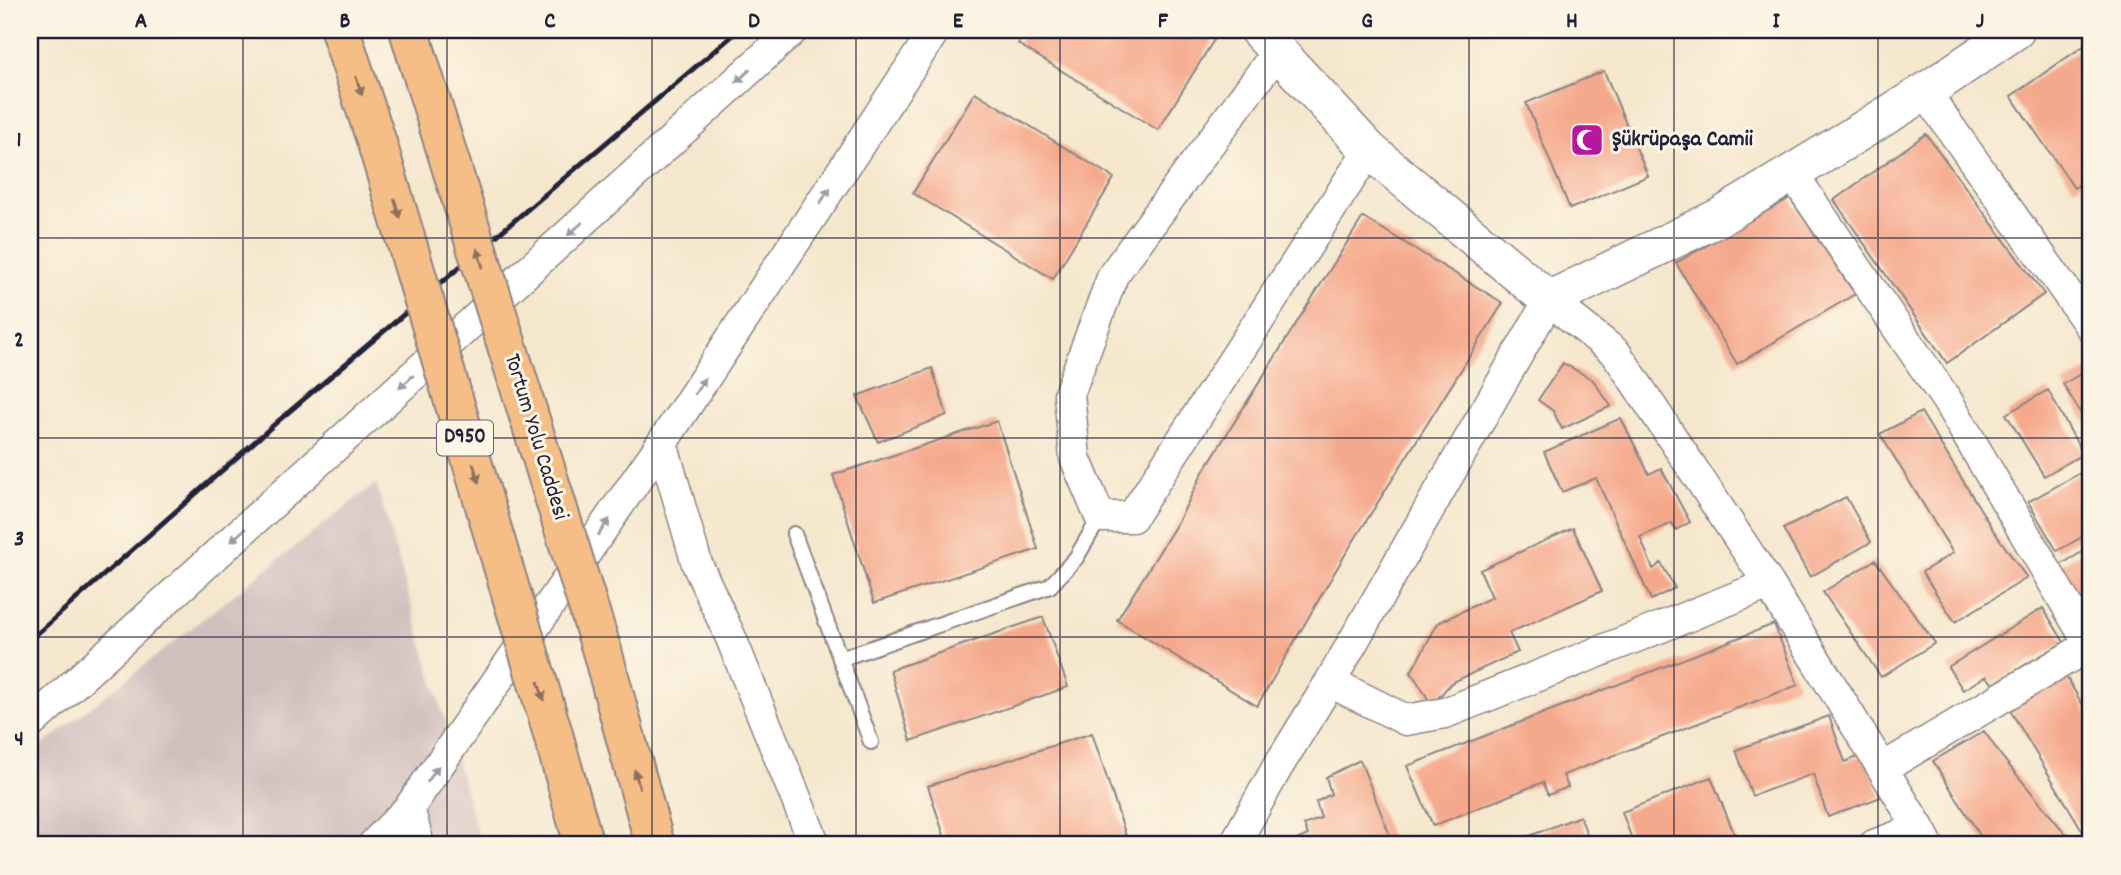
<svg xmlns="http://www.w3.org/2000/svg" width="2121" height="875" font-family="Dekko,sans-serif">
<rect width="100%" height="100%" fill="#fcf5e5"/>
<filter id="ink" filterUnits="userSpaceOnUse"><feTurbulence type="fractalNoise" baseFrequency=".0143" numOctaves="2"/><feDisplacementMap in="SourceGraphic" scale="14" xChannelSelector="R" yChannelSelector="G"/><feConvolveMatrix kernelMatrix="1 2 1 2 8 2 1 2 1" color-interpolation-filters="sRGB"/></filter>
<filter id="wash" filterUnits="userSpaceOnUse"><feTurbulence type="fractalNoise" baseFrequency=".00686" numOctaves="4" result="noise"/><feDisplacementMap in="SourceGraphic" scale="28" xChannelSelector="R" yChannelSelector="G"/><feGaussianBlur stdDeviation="1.57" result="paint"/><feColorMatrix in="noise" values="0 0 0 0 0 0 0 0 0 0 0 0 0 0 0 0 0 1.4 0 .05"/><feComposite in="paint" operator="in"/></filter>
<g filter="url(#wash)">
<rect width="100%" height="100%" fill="#f5e7cd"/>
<path fill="#d1bfbe" d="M376,483l105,362h-451v-90z"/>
<g id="blocks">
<path fill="#f5a98c" d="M1027,30h193l-62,100 -140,-86z
M2091,41v136l-17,11 -63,-92z
M1604,71l44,105 -78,33 -44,-106z
M975,92l139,86 -61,101 -140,-86z
M1926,134l118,160 -97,69 -113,-163z
M1790,198l65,96 -118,70 -61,-101z
M1363,217l140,86 -160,255 -86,148 -140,-86 62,-100 24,-48z
M1563,363l30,17 18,26 -49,23 -9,-18 -15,-11z
M932,368l15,47 -69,27 -21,-46z
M2091,368v62l-28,-46z
M2048,390l35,64 -39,22 -38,-62z
M1921,412l72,118 34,48 -72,44 -33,-50 31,-19 -73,-119z
M1621,418l28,56 12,-6 29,54 -14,8 -4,-7 -32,14 13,32 8,-6 14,25 -24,12 -55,-122 -34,14 -18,-40z
M997,421l41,128 -164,54 -41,-128z
M2082,472l9,16v44l-34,19 -29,-49z
M1846,497l25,45 -61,35 -27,-48z
M1573,528l29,63 -93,42 9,19 -67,31 -19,22 -21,-33 27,-49 54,-26 -12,-27z
M2091,547v75l-33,-56z
M1875,560l60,83 -54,34 -58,-85z
M2043,608l21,34 -71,42 -7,-8 -23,14 -15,-23z
M1043,617l25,70 -157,54 -21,-71z
M1774,624l24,61 -235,90 5,12 -20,8 -5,-13 -110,44 -26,-60z
M2064,673l24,41 3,-1v132l-84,-140z
M1829,716l16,46 20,-8 16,43 -53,20 -15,-43 -61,22 -16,-46z
M1984,731l18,26 73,88h-89l-53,-84z
M1092,733l37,112h-182l-19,-59z
M1360,760l33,83 -7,2h-90l-2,-4 14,-6 -4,-10 17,-7 -5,-16 15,-8 -5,-17z
M1711,777l27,66 -6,2h-98l-12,-33z
M1580,816l11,29h-85l26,-10z"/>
</g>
</g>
<g filter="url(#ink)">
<use href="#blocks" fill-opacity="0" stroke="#8c8484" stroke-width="2"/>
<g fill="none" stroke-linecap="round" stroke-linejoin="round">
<defs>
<path id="service" d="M794,534l77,208
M840,659l210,-73 26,-28 24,-41"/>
<path id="minor" d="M1277,52l-164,223 -44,119 6,64 25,59h32l237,-367
M1925,92l166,235
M1792,173l156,229 143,245
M662,443l35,121 34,74 84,207
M1330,682l76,38 39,-7 324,-129
M30,724l763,-694
M1883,768l207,-123
M409,808l10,37
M373,845l36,-37 253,-365 273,-413
M1234,845l43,-77 53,-86 219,-382 67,53 153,231 150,244 9,17
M1874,845l45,-17"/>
<path id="tertiary" d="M1258,30l111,120 180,150 171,-83 205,-125 91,-62"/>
<path id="trunk" d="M340,30l37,113
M409,30l11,36
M602,651l53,194
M553,734l31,111"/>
</defs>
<use href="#service" stroke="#8c8484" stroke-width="18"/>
<use href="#minor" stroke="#8c8484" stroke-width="33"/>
<use href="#tertiary" stroke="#8c8484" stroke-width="40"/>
<use href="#trunk" stroke="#8c8484" stroke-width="42"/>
<use href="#service" stroke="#fff" stroke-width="14"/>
<use href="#minor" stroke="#fff" stroke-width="30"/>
<use href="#tertiary" stroke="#fff" stroke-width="37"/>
<use href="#trunk" stroke="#f6be87" stroke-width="38"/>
<path stroke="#22223b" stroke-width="5" d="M30,640l247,-218 462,-392"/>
<defs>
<path id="trunk-bridge" d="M420,66l182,585
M377,143l176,591"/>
</defs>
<use href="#trunk-bridge" stroke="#8c8484" stroke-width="42" stroke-linecap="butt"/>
<use href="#trunk-bridge" stroke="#f6be87" stroke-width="38"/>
</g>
<defs><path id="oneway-solid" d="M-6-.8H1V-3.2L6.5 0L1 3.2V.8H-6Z" transform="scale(1.75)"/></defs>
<g fill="#9c9ca7">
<use href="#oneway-solid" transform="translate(743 76) rotate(138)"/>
<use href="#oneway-solid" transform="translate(825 196) rotate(-57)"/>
<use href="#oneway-solid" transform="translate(575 229) rotate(138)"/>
<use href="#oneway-solid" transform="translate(406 382) rotate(138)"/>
<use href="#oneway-solid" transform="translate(700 386) rotate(-57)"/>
<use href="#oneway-solid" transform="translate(604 527) rotate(-55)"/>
<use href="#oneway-solid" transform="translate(238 535) rotate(138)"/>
<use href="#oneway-solid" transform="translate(433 774) rotate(-55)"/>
</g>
<g fill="#8c7061">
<use href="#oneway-solid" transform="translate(359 86) rotate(72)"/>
<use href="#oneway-solid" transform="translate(397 208) rotate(73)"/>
<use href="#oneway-solid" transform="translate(480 258) rotate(-107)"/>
<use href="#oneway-solid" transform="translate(476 473) rotate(73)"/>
<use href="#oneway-solid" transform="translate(541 691) rotate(73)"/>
<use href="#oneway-solid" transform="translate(637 779) rotate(-105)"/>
</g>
</g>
<path fill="none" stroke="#22223b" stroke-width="2" stroke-opacity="0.55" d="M243,30v815M447,30v815M652,30v815M856,30v815M1060,30v815M1265,30v815M1469,30v815M1674,30v815M1878,30v815M30,238h2061M30,438h2061M30,637h2061"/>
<defs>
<symbol id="mosque-square" viewBox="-11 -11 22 22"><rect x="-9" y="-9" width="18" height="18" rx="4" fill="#b5179e" stroke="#fcf5e5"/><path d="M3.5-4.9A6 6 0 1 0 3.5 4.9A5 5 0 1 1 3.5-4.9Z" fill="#fff"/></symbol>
</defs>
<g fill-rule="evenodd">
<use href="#mosque-square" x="1568" y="121" width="38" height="38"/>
</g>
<g text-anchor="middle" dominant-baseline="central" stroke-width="6" stroke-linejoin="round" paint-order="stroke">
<rect fill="#fcf5e5" stroke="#63616e" stroke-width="2" x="437" y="420.5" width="56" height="35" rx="5"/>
<g font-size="21" font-weight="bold" fill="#22223b">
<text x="465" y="438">D950</text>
</g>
<g font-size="23" font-weight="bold" fill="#22223b" stroke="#fcf5e5" text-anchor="start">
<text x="1612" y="140">Şükrüpaşa Camii</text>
</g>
<g font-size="23" fill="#22223b" stroke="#fcf5e5">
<text transform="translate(535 437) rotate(73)">Tortum Yolu Caddesi</text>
</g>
</g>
<rect width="2121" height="875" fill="none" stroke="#fcf5e5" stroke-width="77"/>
<rect x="38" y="38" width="2044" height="798" fill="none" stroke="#22223b" stroke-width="2.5"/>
<g font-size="23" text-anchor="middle" font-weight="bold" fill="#22223b">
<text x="141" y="27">A</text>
<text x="345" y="27">B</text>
<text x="550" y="27">C</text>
<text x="754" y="27">D</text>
<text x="958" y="27">E</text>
<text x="1163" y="27">F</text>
<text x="1367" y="27">G</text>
<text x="1572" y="27">H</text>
<text x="1776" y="27">I</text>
<text x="1980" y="27">J</text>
<text x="19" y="146">1</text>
<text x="19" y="346">2</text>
<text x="19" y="545">3</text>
<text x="19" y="745">4</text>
</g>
</svg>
